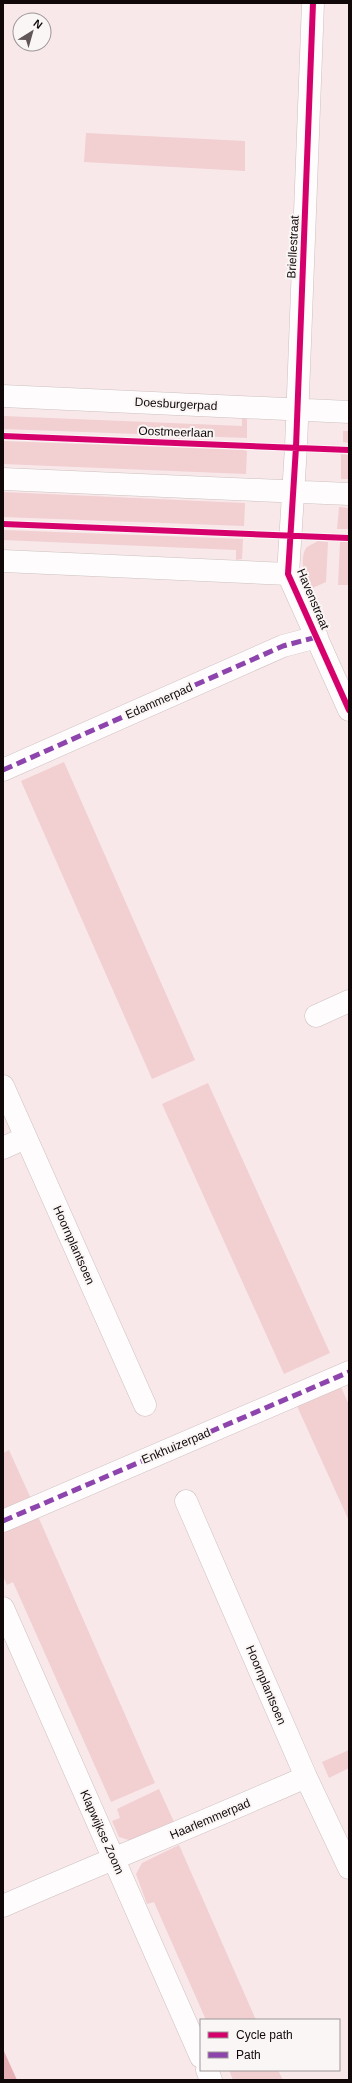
<svg xmlns="http://www.w3.org/2000/svg" width="352" height="2083" font-family="Arial,sans-serif">
<rect width="100%" height="100%" fill="#f8e8ea"/>
<path fill="#f2cfd1" d="M86,133l159,8v30l-161,-9z
M3,416l239,10v-9h5v21l-244,-9z
M343,431h6v12l-6,-1z
M3,441l240,9 4,1 -1,23 -243,-10z
M341,454l8,1v24h-8z
M3,492l242,11 -1,23 -241,-9z
M339,507l10,1v21h-12z
M3,530l240,9 -1,20 -6,1v-10l-233,-10z
M318,541l10,1 -2,40 -18,8c-4,-9 -9,-34 -1,-43 3,-2 8,-4 11,-6z
M340,542h9v43h-11z
M64,762l131,298 -43,19 -131,-298z
M208,1083l122,270 -46,21 -122,-270z
M341,1387l8,18v116l-52,-115z
M9,1450l23,51 -29,13v-61z
M37,1514l118,269 -44,19 -98,-220 -6,3 -4,-9v-47z
M349,1750v18l-20,10 -7,-16z
M159,1789l16,35 -43,17 -13,-4 -7,-16 8,-3 -3,-9z
M179,1845l77,175h-50l-52,-118 -7,2 -11,-30 6,-11z
M229,2070h49l5,10h-50z"/>
<path fill="#e5afb3" d="M3,2049l14,31h-14z"/>
<g fill="none" stroke-linecap="round" stroke-linejoin="round">
<defs>
<path id="minor" d="M313,3l-17,444 -8,127 61,136
M3,396l346,16
M3,479l346,15
M3,561l285,13
M3,770l280,-124 34,-9
M316,1016l33,-15
M3,1086l142,319
M3,1148l22,-10
M186,1501l120,276 43,91
M3,1521l346,-149
M3,1608l198,449
M3,1906c101,-44 203,-85 303,-129
M207,2070l4,10"/>
</defs>
<use href="#minor" stroke="#cdc0c1" stroke-width="23"/>
<use href="#minor" stroke="#fefcfc" stroke-width="22"/>
<path stroke="#8e44ad" stroke-width="5" stroke-dasharray="10 5" stroke-linecap="butt" d="M3,770l280,-124 34,-9
M3,1521l346,-149"/>
<defs>
<path id="cycleway" d="M313,3l-17,444 -8,127 61,136
M3,436l346,14
M3,524l346,14"/>
</defs>
<use href="#cycleway" stroke="#fbf6f6" stroke-width="8"/>
<use href="#cycleway" stroke="#d6006c" stroke-width="6"/>
</g>
<g text-anchor="middle" dominant-baseline="central" stroke-width="4" stroke-linejoin="round" paint-order="stroke">
<g font-size="12" fill="#110909" stroke="#fbf6f6">
<text transform="translate(293 247) rotate(-87)">Briellestraat</text>
<text transform="translate(176 404) rotate(3)">Doesburgerpad</text>
<text transform="translate(176 432) rotate(2)">Oostmeerlaan</text>
<text transform="translate(313 599) rotate(67)">Havenstraat</text>
<text transform="translate(159 701) rotate(-24)">Edammerpad</text>
<text transform="translate(74 1245) rotate(66)">Hoornplantsoen</text>
<text transform="translate(176 1446) rotate(-23)">Enkhuizerpad</text>
<text transform="translate(266 1685) rotate(67)">Hoornplantsoen</text>
<text transform="translate(210 1819) rotate(-23)">Haarlemmerpad</text>
<text transform="translate(102 1832) rotate(66)">Klapwijkse Zoom</text>
</g>
</g>
<rect width="352" height="2083" fill="none" stroke="#110909" stroke-width="8"/>
<rect x="200" y="2019" width="140" height="52" fill="#fbf6f6" stroke="#9d9797"/>
<rect x="208" y="2032" width="20" height="6" fill="#d6006c" stroke="#9d9797"/>
<text x="236" y="2039" font-size="12" fill="#110909">Cycle path</text>
<rect x="208" y="2052" width="20" height="6" fill="#8e44ad" stroke="#9d9797"/>
<text x="236" y="2059" font-size="12" fill="#110909">Path</text>
<g transform="translate(32 32) rotate(37)"><circle r="19" fill="#fbf6f6" stroke="#9d9797"/>
<path d="M0-3L7 15L0 10L-7 15Z" fill="#625758"/>
<text y="-6" font-size="11" font-weight="bold" text-anchor="middle" fill="#110909">N</text>
</g>
</svg>
